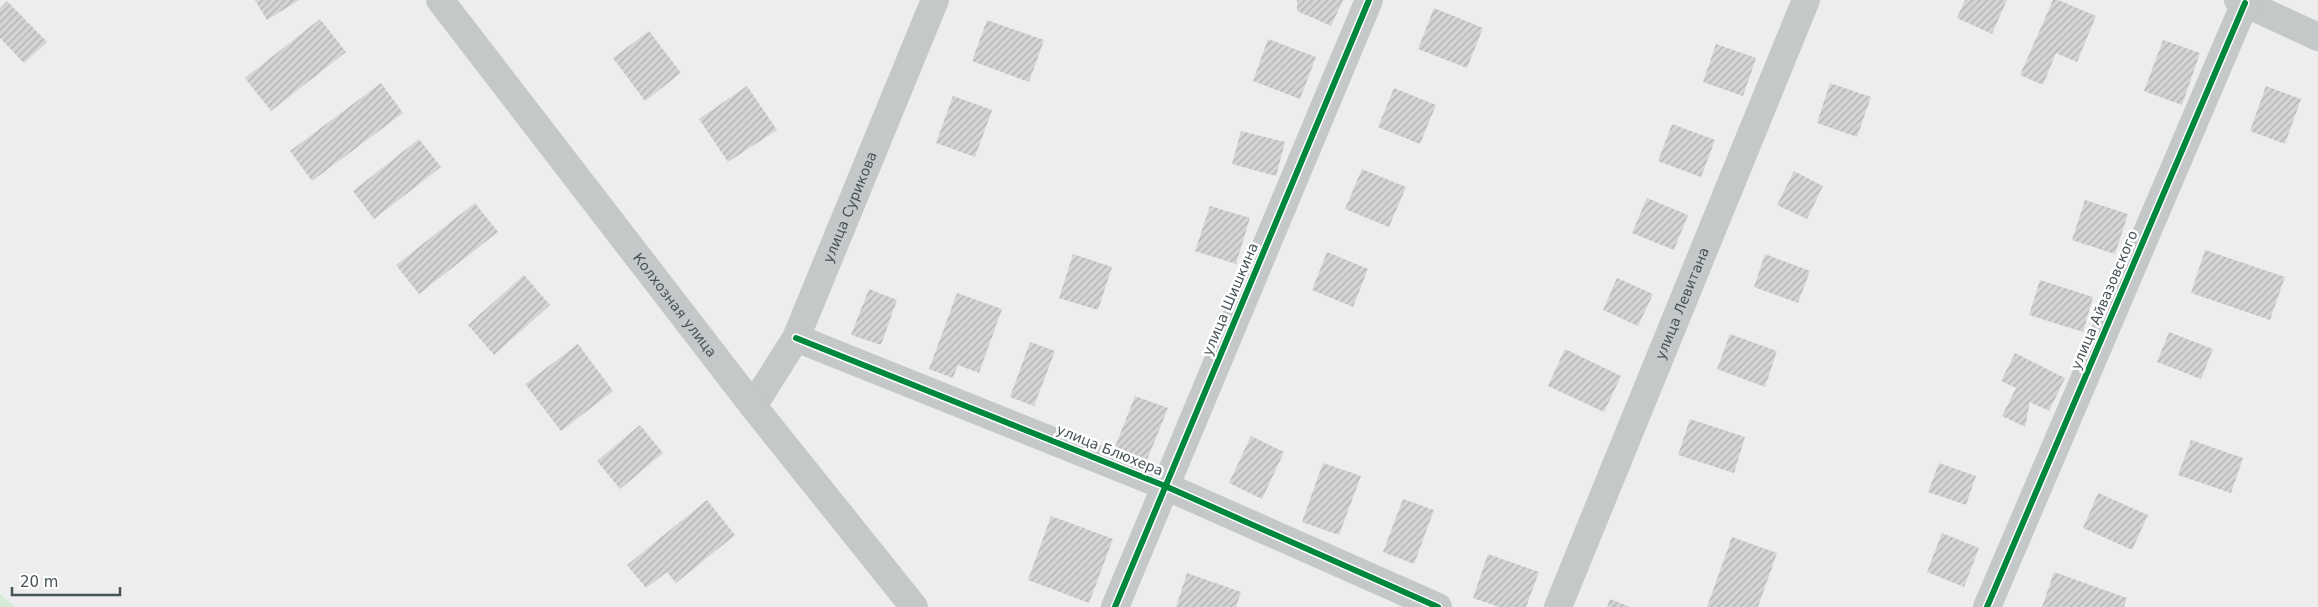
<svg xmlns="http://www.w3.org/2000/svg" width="2318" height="607" font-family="'DejaVu Sans',sans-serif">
<defs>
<pattern id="forest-crowns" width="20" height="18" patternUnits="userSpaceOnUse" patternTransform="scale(1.25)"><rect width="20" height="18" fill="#d4ebd8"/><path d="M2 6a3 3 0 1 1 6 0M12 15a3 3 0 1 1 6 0" fill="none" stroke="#aec1b2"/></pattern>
<pattern id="building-hatch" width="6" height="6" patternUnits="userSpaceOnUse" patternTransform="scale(1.25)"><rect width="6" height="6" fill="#d3d5d5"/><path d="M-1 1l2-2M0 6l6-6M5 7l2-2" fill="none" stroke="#adafb0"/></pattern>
</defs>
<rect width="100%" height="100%" fill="#eeeded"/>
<path fill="url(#forest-crowns)" d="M0,594l16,13h-16z"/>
<path fill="url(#building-hatch)" d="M255,0h44l-32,20z
M1297,0h46l-12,26 -34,-15z
M1965,0h42l-15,34 -35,-16z
M2053,0h5l38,16 -19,46 -21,-9 -13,32 -23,-10z
M7,1l40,41 -23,21 -24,-25v-30z
M1434,8l49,20 -16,40 -49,-19z
M320,19l26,33 -75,59 -26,-33z
M987,20l57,20 -15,42 -57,-21z
M649,31l32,42 -36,28 -32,-43z
M1268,39l48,18 -16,42 -47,-18z
M2163,40l37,13 -18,52 -38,-14z
M1716,44l40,14 -13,38 -40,-14z
M381,83l22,30 -91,68 -22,-30z
M1830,83l41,14 -14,40 -40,-14z
M747,86l30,44 -49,32 -29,-43z
M2266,86l35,13 -16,45 -35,-13z
M1394,88l42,17 -16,39 -42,-17z
M953,96l39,14 -17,47 -39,-14z
M1672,124l43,16 -14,37 -43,-16z
M1241,131l44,11 -9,34 -44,-12z
M419,139l22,28 -67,52 -21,-28z
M1362,169l44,18 -17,40 -44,-18z
M1794,171l29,15 -16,33 -30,-14z
M1647,198l41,17 -14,35 -42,-17z
M2085,200l43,14 -13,40 -43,-14z
M475,203l23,29 -79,62 -23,-29z
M1210,206l40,12 -14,46 -41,-13z
M2205,250l80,27 -15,43 -79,-27z
M1327,252l41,17 -15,38 -41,-17z
M1073,254l39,13 -14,43 -39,-12z
M1765,254l45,17 -12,32 -44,-16z
M524,275l26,30 -56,50 -26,-30z
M1617,278l36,16 -15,32 -35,-16z
M2040,280l53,17 -10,35 -54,-17z
M869,289l28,11 -16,45 -30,-10z
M957,293l45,16 -23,64 -21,-8 -5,13 -24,-9z
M2169,332l44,17 -12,30 -44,-17z
M1730,334l47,17 -12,36 -48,-18z
M1030,342l25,9 -21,55 -24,-9z
M578,344l35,47 -52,40 -36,-47z
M1565,349l56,27 -17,36 -56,-26z
M2015,353l50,25 -16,33 -19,-9 -5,25 -23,-11 14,-28 -15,-7z
M1135,396l33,12 -21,52 -32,-13z
M1690,419l55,18 -11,36 -56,-18z
M640,425l23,28 -43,36 -23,-28z
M1251,436l33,16 -22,47 -33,-16z
M2191,440l52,18 -12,35 -53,-18z
M1323,463l38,13 -22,59 -37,-13z
M1939,463l37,13 -10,29 -38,-13z
M2098,493l50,22 -16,35 -49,-22z
M1403,499l31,11 -20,54 -31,-12z
M707,500l28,35 -59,48 -9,-11 -21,16 -19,-23z
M1051,516l62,23 -24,64 -61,-23z
M1942,533l37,15 -15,39 -37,-15z
M1732,537l45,16 -19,54h-51z
M1488,554l51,18 -13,35h-27l-26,-9z
M2054,572l73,26 -3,9h-82z
M1187,573l54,19 -5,15h-60z
M1610,599l20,8h-23z"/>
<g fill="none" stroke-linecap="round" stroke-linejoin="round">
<g stroke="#c4c8c8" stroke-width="28">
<path d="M2238,0l80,37"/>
<path d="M796,338l369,148 273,121"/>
<path id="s1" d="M753,406l43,-68 139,-338"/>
<path d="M1115,607l254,-607"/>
<path id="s2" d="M1558,607l248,-607"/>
<path d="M1987,607l258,-604"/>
</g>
<path stroke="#c5c8c9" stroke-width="28" id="s3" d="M440,0l313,406 161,201"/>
<defs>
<path id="cycleway" d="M796,338l369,148 273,121
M1115,607l254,-607
M1987,607l258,-604"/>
</defs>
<use href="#cycleway" stroke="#fff" stroke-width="9"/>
<use href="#cycleway" stroke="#00873e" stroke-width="6"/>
</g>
<g text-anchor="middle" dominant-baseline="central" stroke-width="5" stroke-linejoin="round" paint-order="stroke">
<g font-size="14" fill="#465357" stroke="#fff">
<text stroke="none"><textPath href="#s1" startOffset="222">улица Сурикова</textPath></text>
<text transform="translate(1230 299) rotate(-67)">улица Шишкина</text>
<text transform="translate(2104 300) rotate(-67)">улица Айвазовского</text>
<text stroke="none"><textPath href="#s2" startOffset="328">улица Левитана</textPath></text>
<text stroke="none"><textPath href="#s3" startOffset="385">Колхозная улица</textPath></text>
<text transform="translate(1110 450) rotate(22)">улица Блюхера</text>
</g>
</g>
<path d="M12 587v8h108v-8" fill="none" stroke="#465357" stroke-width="2.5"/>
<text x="20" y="587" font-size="15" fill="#465357" stroke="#ffffff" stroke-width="4" paint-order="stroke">20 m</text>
</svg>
